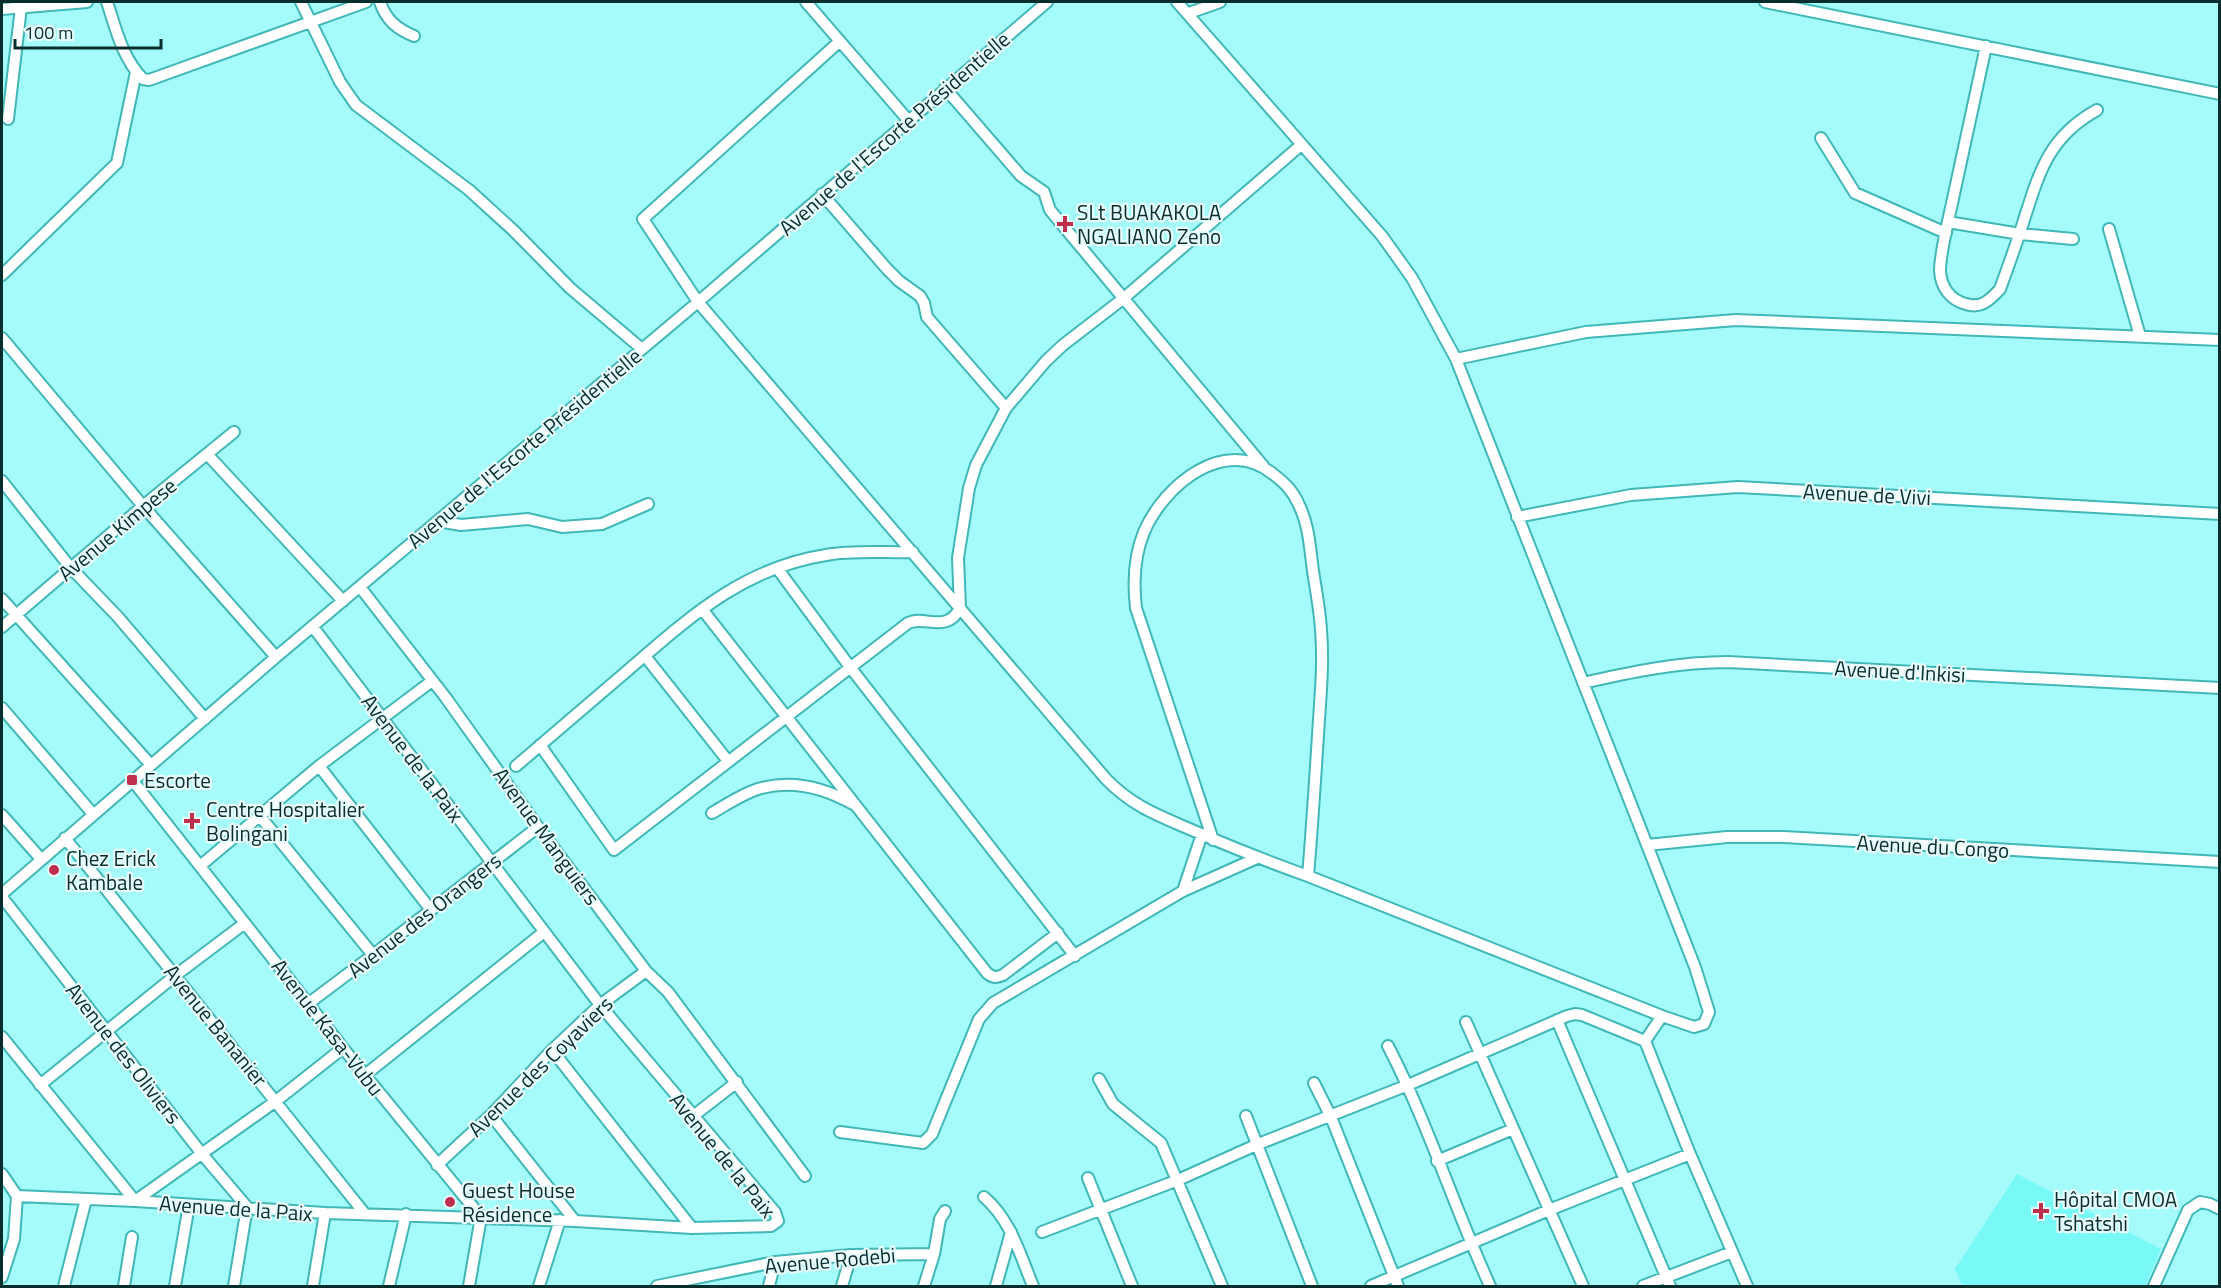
<svg xmlns="http://www.w3.org/2000/svg" width="2221" height="1288" font-family="'Titillium Web',sans-serif">
<rect width="100%" height="100%" fill="#a5fbfa"/>
<path fill="#78f9f7" d="M2017,1174l144,75 -16,37h-182l-8,-17z"/>
<g fill="none" stroke-linecap="round" stroke-linejoin="round">
<defs>
<path id="street" d="M107,2c9,27 15,56 36,77l6,1 217,-78
M301,2l39,80 16,23 113,85 45,41 56,57 72,61
M380,2c6,18 17,27 34,34
M806,2l102,118
M1765,2l455,92
M2,9l85,-7
M1189,13l31,-11
M840,41l-197,178 55,83 408,477c29,30 57,38 95,55 35,15 71,29 107,42l354,140 32,11 10,-3 5,-12 -14,-45 -239,-608 -44,-81 -30,-42 -205,-234
M1986,46c-11,49 -21,99 -32,148 -4,20 -14,57 -14,77 1,16 10,29 26,33 15,5 24,-4 34,-15 8,-22 16,-44 23,-66 16,-50 25,-86 74,-113
M945,88l76,88 23,16 6,18 214,257
M8,119l13,-112
M1821,138l34,55 91,40
M822,194l65,75 12,12 21,15 4,7 3,14 79,91
M1948,222l72,12 53,5
M2109,229l31,107
M2,275l115,-112 19,-91
M2,338l141,168 133,151
M1456,359l130,-27 150,-12 484,20
M207,454l136,147
M2,481l68,86 48,50 87,102
M1517,517l114,-22 107,-8 482,27
M438,521l23,4 67,-6 34,8 40,-3 46,-20
M777,568l73,99 225,289
M360,587l86,111 92,129 108,144 22,21 137,184
M2,599l149,166
M702,609l285,364c6,5 9,5 16,2l55,-42
M2,627l141,-121 91,-74
M645,656l83,105
M1583,683c48,-11 96,-21 145,-21l492,26
M2,708l91,106
M540,745l74,105 294,-227c17,-8 39,11 52,-15l-2,-50 11,-70 7,-23 30,-57 40,-47 17,-16 61,-47 177,-153
M319,766l112,144
M516,766c37,-32 74,-63 111,-95 62,-53 115,-103 199,-116 28,-5 58,-2 87,-3
M133,781l210,267 138,169 -12,69
M712,813c14,-8 30,-19 46,-24 33,-10 65,-2 95,15
M2,815l39,44
M259,815l114,140
M65,838l300,376
M1213,840l-77,-232c-3,-26 -2,-52 8,-76 20,-47 81,-97 129,-58 12,9 20,17 26,31 10,20 11,44 14,66 3,20 7,40 8,59 3,35 -1,70 -3,105 -3,47 -6,94 -10,141
M1647,845l80,-8h57l436,25
M200,866l119,-100 113,-85
M1183,891l19,-57
M2,894l274,-237 422,-355 349,-300
M2,897l200,257 45,53 -13,79
M309,1003l64,-48 165,-128
M1557,1020l113,266
M1466,1022l117,264
M2,1037l133,164 141,-100 67,-53
M1645,1041l45,113 57,132
M1388,1046c40,77 66,161 102,240
M552,1050l140,178
M365,1075l179,-143
M1099,1079l14,25 48,39 61,143
M1314,1083l17,34 67,169
M40,1085l136,-110 69,-52
M491,1115l84,106
M1246,1116l66,170
M692,1117l45,-35
M840,1132l83,11 9,-9 47,-115 14,-16 190,-112 74,-33
M1437,1161l76,-32
M437,1165l54,-50 61,-65 48,-45 46,-34
M2,1174l15,22
M1088,1178l44,108
M17,1196l118,5 190,12 250,8 117,7 79,-2 7,-5 -3,-9 -175,-207 -287,-378
M984,1197c27,23 36,58 49,89
M1042,1232l136,-52 78,-35 152,-60 159,-69 8,-2 7,1 63,26 17,-25
M2,1277l12,-38 3,-43
M64,1286l22,-87
M124,1286l8,-49
M175,1286l14,-81
M313,1286l12,-73
M389,1286l17,-72
M539,1286l21,-66
M657,1286l118,-24 76,-7 83,-1
M769,1286l6,-24
M842,1286l9,-31
M924,1286l10,-32 6,-35 5,-8
M996,1286l15,-54
M1371,1286l178,-76 141,-56
M1643,1286l89,-34
M2154,1286l34,-76 12,-8 10,2 10,5"/>
</defs>
<use href="#street" stroke="#40b8b7" stroke-width="14"/>
<use href="#street" stroke="#fff" stroke-width="10"/>
</g>
<g fill="#bf2e4c" stroke="#e7fbfa" stroke-width="2">
<path d="M1062 215h6v6h6v6h-6v6h-6v-6h-6v-6h6z"/>
<rect x="126" y="774" width="12" height="12" rx="3"/>
<path d="M189 812h6v6h6v6h-6v6h-6v-6h-6v-6h6z"/>
<circle cx="54" cy="870" r="6"/>
<circle cx="450" cy="1202" r="6"/>
<path d="M2038 1202h6v6h6v6h-6v6h-6v-6h-6v-6h6z"/>
</g>
<g text-anchor="middle" dominant-baseline="central" stroke-width="4.5" stroke-linejoin="round" paint-order="stroke">
<g font-size="21" fill="#072d2d" stroke="#e7fbfa">
<text transform="translate(894 133) rotate(-41)">Avenue de l'Escorte Présidentielle</text>
<text transform="translate(524 448) rotate(-40)">Avenue de l'Escorte Présidentielle</text>
<text transform="translate(1867 494) rotate(3)">Avenue de Vivi</text>
<text transform="translate(117 529) rotate(-40)">Avenue Kimpese</text>
<text transform="translate(1900 671) rotate(3)">Avenue d'Inkisi</text>
<text transform="translate(413 758) rotate(53)">Avenue de la Paix</text>
<text transform="translate(547 836) rotate(54)">Avenue Manguiers</text>
<text transform="translate(1933 846) rotate(3)">Avenue du Congo</text>
<text transform="translate(424 915) rotate(-38)">Avenue des Orangers</text>
<text transform="translate(216 1025) rotate(51)">Avenue Bananier</text>
<text transform="translate(328 1027) rotate(52)">Avenue Kasa-Vubu</text>
<text transform="translate(124 1053) rotate(52)">Avenue des Oliviers</text>
<text transform="translate(540 1066) rotate(-44)">Avenue des Coyaviers</text>
<text transform="translate(723 1155) rotate(51)">Avenue de la Paix</text>
<text transform="translate(236 1208) rotate(4)">Avenue de la Paix</text>
<text transform="translate(830 1260) rotate(-5)">Avenue Rodebi</text>
</g>
<g font-size="21" fill="#072d2d" stroke="#e7fbfa" text-anchor="start">
<text x="1077" y="212">SLt BUAKAKOLA<tspan x="1077" dy="24">NGALIANO Zeno</tspan></text>
<text x="144" y="780">Escorte</text>
<text x="206" y="809">Centre Hospitalier<tspan x="206" dy="24">Bolingani</tspan></text>
<text x="66" y="858">Chez Erick<tspan x="66" dy="24">Kambale</tspan></text>
<text x="462" y="1190">Guest House<tspan x="462" dy="24">Résidence</tspan></text>
<text x="2054" y="1199">Hôpital CMOA<tspan x="2054" dy="24">Tshatshi</tspan></text>
</g>
</g>
<rect width="2221" height="1288" fill="none" stroke="#072d2d" stroke-width="6"/>
<path d="M15 39v9h146v-9" fill="none" stroke="#072d2d" stroke-width="3"/>
<text x="24" y="39" font-size="18" fill="#072d2d" stroke="#e7fbfa" stroke-width="4.5" paint-order="stroke">100 m</text>
</svg>
